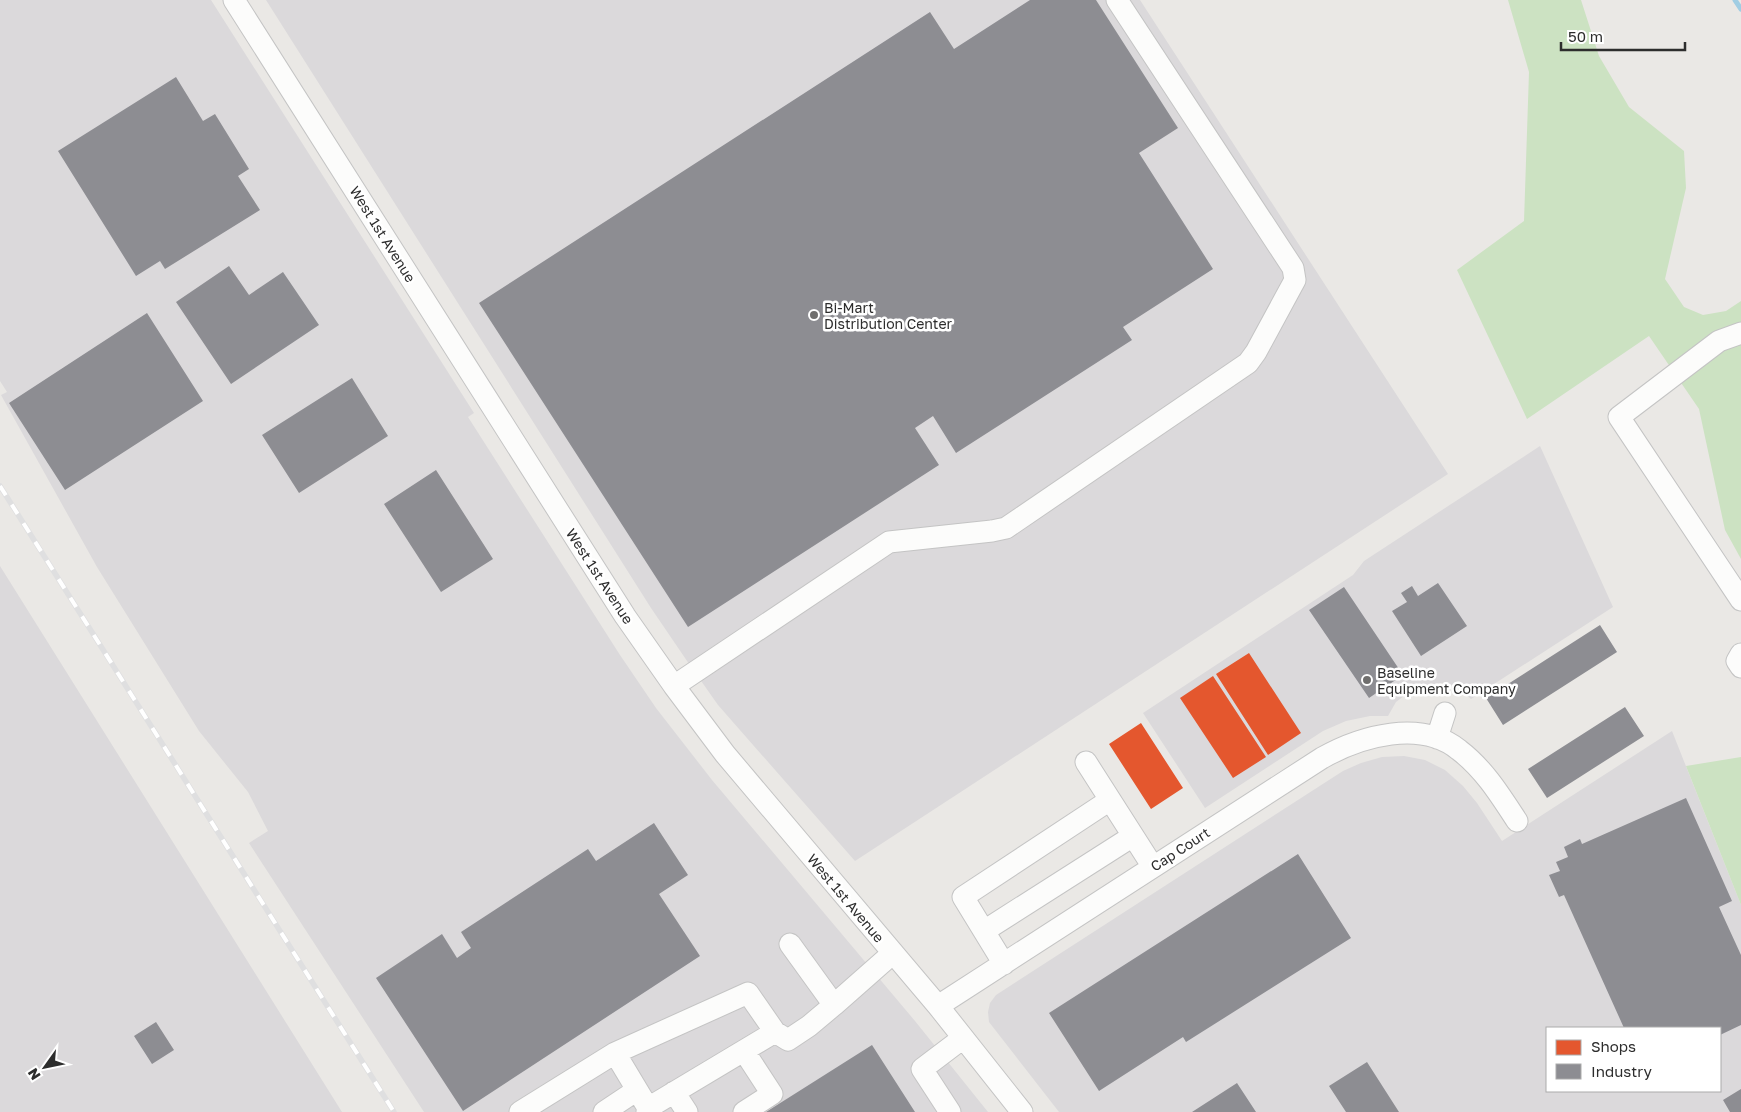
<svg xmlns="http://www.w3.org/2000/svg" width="1741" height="1112" font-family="'Golos Text',sans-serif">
<rect width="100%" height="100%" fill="#eae8e5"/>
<path fill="#dbd9db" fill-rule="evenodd" d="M0,0h211l263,413 -6,4 152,238 36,53 56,72 203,241 73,91h-564l-175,-269 19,-12 -20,-39 -49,-61 -102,-164 -96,-172 6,-3 -7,-11z
M266,0h874l308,474 -593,387 -137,-156 -33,-47 -34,-50z
M1540,446l73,161 -142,92 -13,-12 -15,-4 -17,2 -17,7 -13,10 -8,14h-18l-24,5 -23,10 -118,77 -62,-95 210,-138 11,-14z
M0,566l342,546h-342z
M1672,731l69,174v207h-682l-70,-90 -1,-10 2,-9 6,-8 347,-224 18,-8 21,-6 22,-1 21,4 20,10 18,16 14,17 25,38zM1547,1028h173v63h-173z"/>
<path fill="#cce2c2" d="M1508,0h73l18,56 30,51 55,44 2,37 -21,91 19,28 19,8 23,-4 15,-10v258l-16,-29 -26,-121 -50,-73 -122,83 -70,-149 67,-49 5,-149z
M1741,757v148l-55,-139z"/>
<path fill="#e4572e" d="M1249,653l52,80 -33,22 -52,-81z
M1213,676l53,81 -33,21 -53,-80z
M1141,723l42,65 -32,21 -42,-65z"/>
<path fill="#8d8d92" d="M1030,0h66l82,128 -39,25 74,116 -90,58 9,13 -176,113 -23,-37 -18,12 24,37 -251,162 -209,-324 451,-291 24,37z
M176,77l27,44 12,-7 34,55 -11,7 22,34 -95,59 -5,-8 -24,15 -78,-125z
M229,266l20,29 34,-23 36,53 -88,59 -55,-82z
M147,313l56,88 -138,89 -56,-87z
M352,378l36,58 -89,57 -37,-58z
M436,470l57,89 -52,33 -57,-88z
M1438,583l29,43 -46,30 -29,-45 15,-9 -6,-9 11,-7 6,10z
M1344,587l59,88 -34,23 -60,-88z
M1600,625l17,27 -114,73 -17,-27z
M1625,707l19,29 -97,62 -19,-29z
M1686,798l46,103 -13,6 22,48v70l-21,10v-7h-96l-60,-133 -5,2 -10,-22 11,-4 -4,-9 12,-5 -4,-10 16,-8 2,5z
M654,823l34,52 -29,19 41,62 -237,155 -87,-133 66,-44 15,24 14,-10 -10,-16 127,-83 8,12z
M1298,854l53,84 -165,104 -3,-5 -84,54 -50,-78z
M156,1022l18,28 -22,14 -18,-28z
M872,1045l43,67h-149z
M1367,1062l32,50h-53l-17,-26z
M1237,1083l19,29h-64z
M1741,1089v23h-11l-7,-12z"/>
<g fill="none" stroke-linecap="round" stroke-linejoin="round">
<path stroke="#a0cde3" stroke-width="5" d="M1735,0l6,9"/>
<defs>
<path id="minor" d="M234,0l391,616 49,70 51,68 213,252 84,106
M1741,333l-22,8 -100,76 122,183
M1741,654l-4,7 4,6
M674,686l215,-144 103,-11 14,-3 242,-165 8,-11 39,-72 -2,-12 -176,-268
M1437,738l8,-25
M1086,762l67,105
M984,931l149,-95
M790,944l44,61 59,-52
M1004,964l-41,-67 147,-97
M938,1006l384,-248c39,-22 99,-39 137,-8 25,19 41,45 58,71
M744,1051l28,43 -28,18
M615,1053l33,55
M674,1092l13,20
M520,1112l95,-59 133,-60 27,39 13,8 21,-14 25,-21
M604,1112l33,-22
M647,1112l1,-4 127,-76
M950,1112l-28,-43 41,-31"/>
</defs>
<use href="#minor" stroke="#c4c4c4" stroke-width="23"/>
<use href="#minor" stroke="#fcfcfb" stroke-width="21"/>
<defs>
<path id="rail" d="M0,486l394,626"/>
</defs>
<use href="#rail" stroke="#dfdfe0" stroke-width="5.5"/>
<use href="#rail" stroke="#fff" stroke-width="4" stroke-dasharray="11" stroke-linecap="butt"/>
</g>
<g fill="#6f6e6d" stroke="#fff" stroke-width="2">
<circle cx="814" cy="315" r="5"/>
<circle cx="1367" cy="680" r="5"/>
</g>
<g text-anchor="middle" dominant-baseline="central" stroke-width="5" stroke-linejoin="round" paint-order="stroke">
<g font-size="14" fill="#2d2d2d" stroke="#fff">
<text transform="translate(383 234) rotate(58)">West 1st Avenue</text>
<text transform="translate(600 576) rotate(57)">West 1st Avenue</text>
<text transform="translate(1180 849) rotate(-33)">Cap Court</text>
<text transform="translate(846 898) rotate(50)">West 1st Avenue</text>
</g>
<g font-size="14" fill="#2d2d2d" stroke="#fff" text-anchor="start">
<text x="824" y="307">Bi-Mart<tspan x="824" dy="16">Distribution Center</tspan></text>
<text x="1377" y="672">Baseline<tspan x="1377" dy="16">Equipment Company</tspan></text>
</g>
</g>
<rect x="1546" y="1027" width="175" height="65" fill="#ffffff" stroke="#ababab"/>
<rect x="1556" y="1040" width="25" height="15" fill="#e4572e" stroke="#ababab"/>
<text x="1591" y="1052" font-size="15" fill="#2d2d2d">Shops</text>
<rect x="1556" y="1064" width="25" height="15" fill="#8d8d92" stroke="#ababab"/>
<text x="1591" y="1077" font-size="15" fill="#2d2d2d">Industry</text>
<g transform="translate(45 1067) rotate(237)" stroke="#ffffff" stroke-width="4" paint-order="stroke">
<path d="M0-4L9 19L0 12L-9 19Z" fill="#2d2d2d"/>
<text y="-8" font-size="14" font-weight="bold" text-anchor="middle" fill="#2d2d2d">N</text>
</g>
<path d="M1561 42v8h124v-8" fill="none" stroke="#2d2d2d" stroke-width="2.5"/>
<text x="1568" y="42" font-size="15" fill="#2d2d2d" stroke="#ffffff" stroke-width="4" paint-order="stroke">50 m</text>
</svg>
